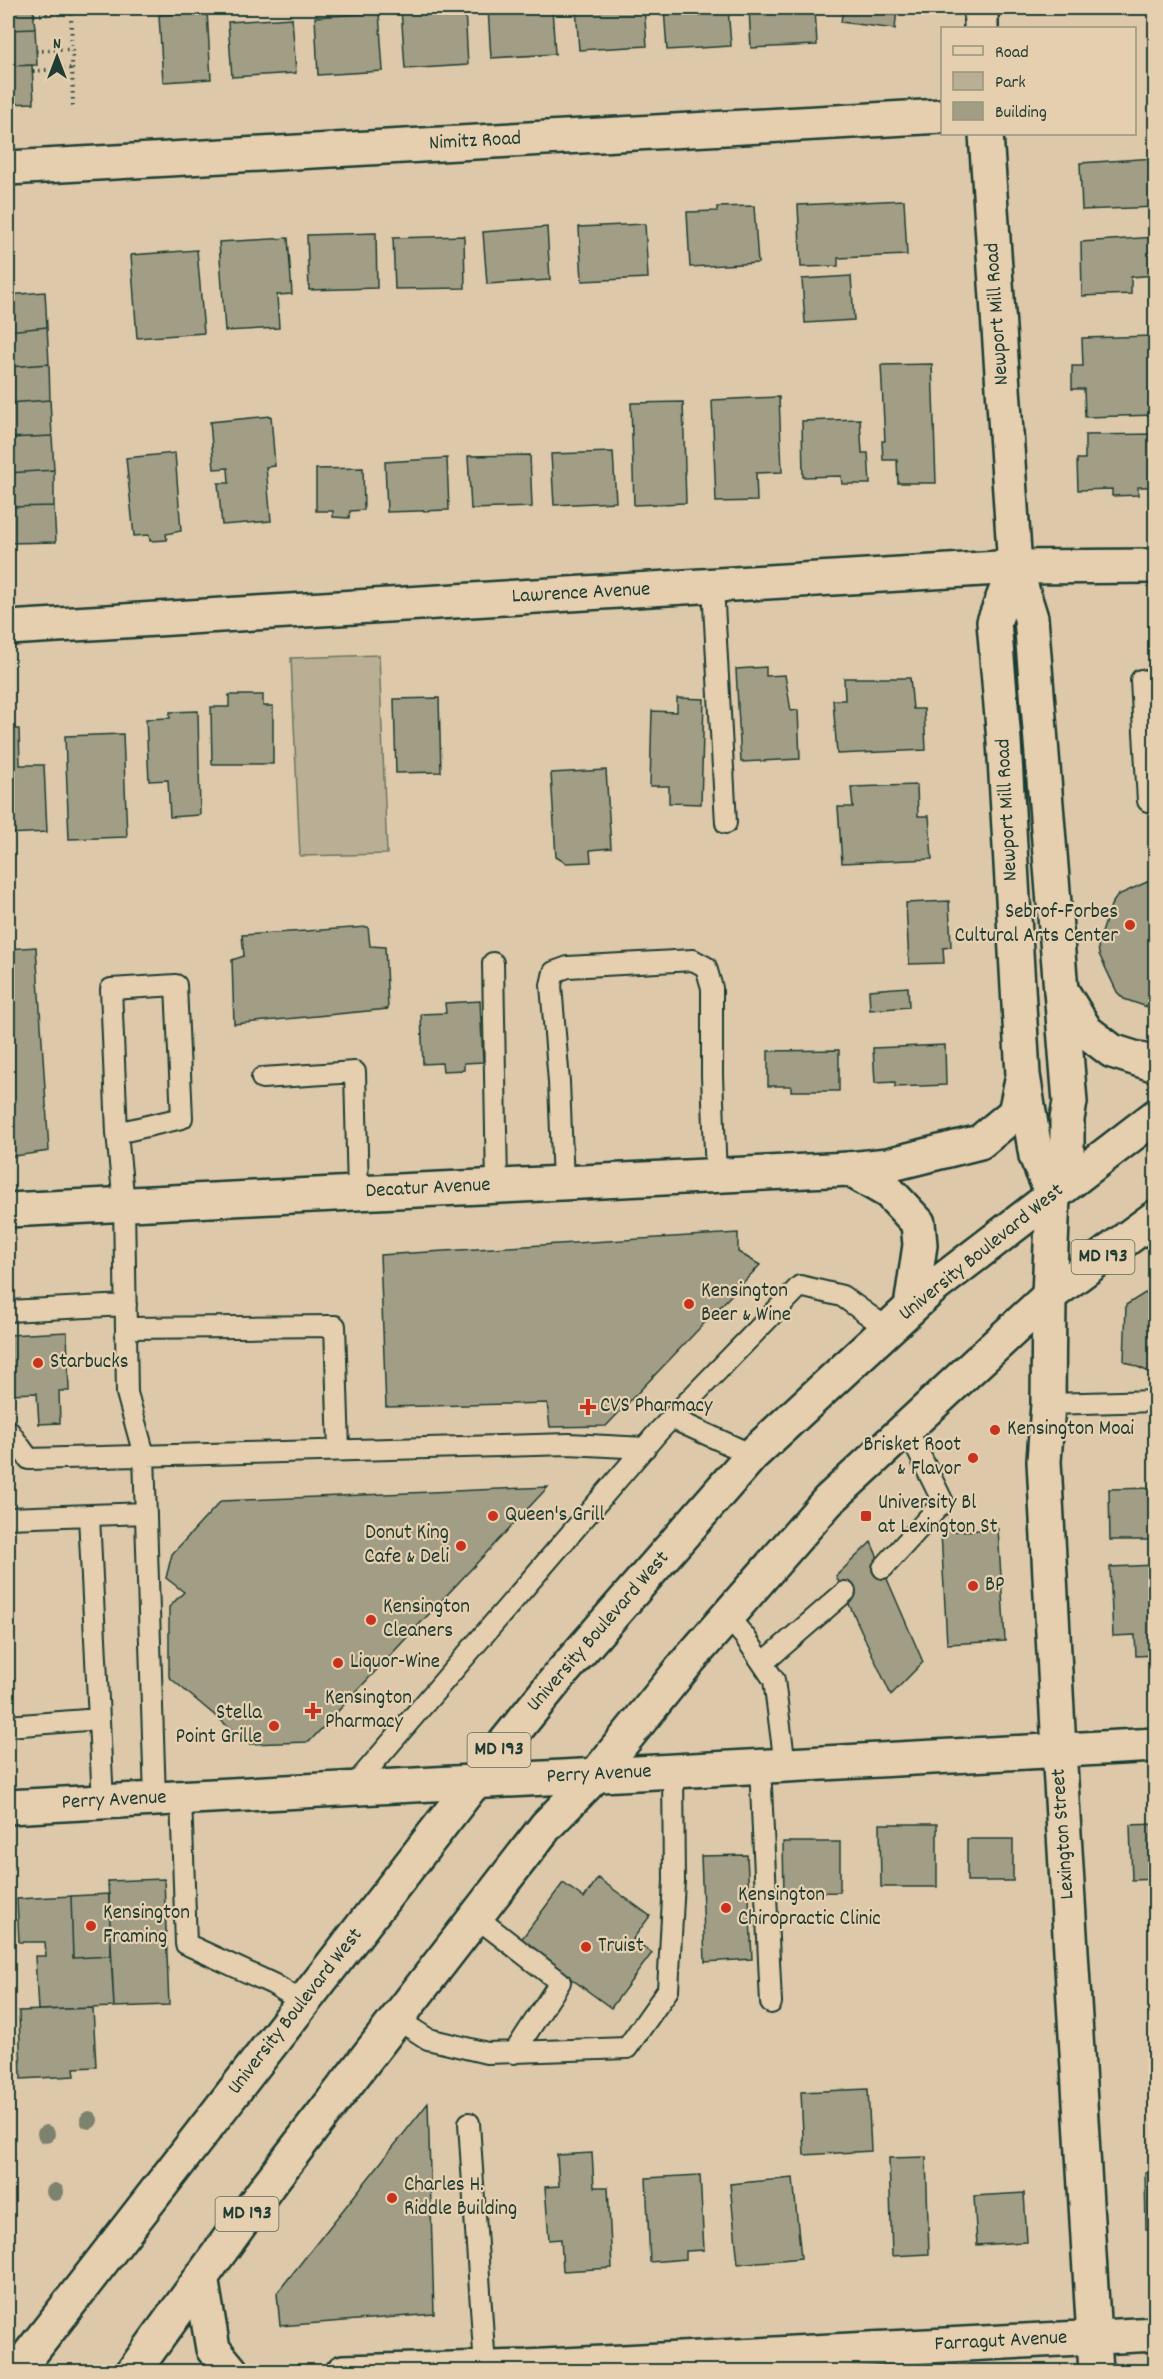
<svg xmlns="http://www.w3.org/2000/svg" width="1163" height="2379" font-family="Dekko,sans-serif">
<rect width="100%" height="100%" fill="#ddc9a9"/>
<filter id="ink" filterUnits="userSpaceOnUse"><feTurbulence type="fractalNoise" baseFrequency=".0167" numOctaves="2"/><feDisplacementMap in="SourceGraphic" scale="12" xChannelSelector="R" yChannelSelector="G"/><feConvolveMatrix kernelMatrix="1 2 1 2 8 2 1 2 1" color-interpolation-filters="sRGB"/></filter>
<g filter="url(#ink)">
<path fill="#baaf94" stroke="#6c7664" stroke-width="1.5" d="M379,655l8,199 -87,2 -9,-198z"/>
<path fill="#a29e85" stroke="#1f3d34" stroke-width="1.5" d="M8,8h25l2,21 -27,1z
M401,8h64l3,57 -63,4z
M488,8h64l3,46 -64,4z
M576,8h68l3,38 -68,4z
M664,8h64l3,38 -64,4z
M749,8h66l2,37 -66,3z
M843,8h54l-2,21 -54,-7z
M207,11l4,68 -48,3 -4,-67z
M379,13l4,58 -65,4 -3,-58z
M292,18l4,55 -64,4 -4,-55z
M35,29l2,36 -29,1v-36z
M32,65l2,38 -26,1v-38z
M1155,158l1,49 -74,3 -2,-47z
M904,200l3,55 -69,3v8l-37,1 -3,-62z
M754,206l4,57 -68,4 -3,-55 30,-1v-4z
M645,224l3,54 -66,3 -3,-54z
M547,227l3,53 -63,4 -4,-52z
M376,233l1,55 -68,2 -2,-55z
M464,236l1,52 -70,1 -2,-51z
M1156,237v38l-25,2v17l-49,2 -1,-54z
M288,238l4,56 -15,1 2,33 -54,3 -6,-89z
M197,250l7,83 -67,5 -6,-83z
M851,276l3,44 -49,3 -3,-44z
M45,292l2,35 -39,4v-36z
M47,327l2,37 -41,3v-36z
M1153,336l3,79 -71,2 -1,-28h-12v-23h11l-1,-28z
M49,364l1,36 -42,3v-36z
M932,364l4,119h-38l-1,-23h-14l-1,-19h3l-4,-76z
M779,397l3,75 -26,1 1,28 -41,1 -4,-102z
M50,400l2,36 -44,2v-35z
M683,402l3,101 -52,2 -3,-102z
M271,416l4,50 -9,1 5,54 -49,4 -4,-42h11l-1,-15 -14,1 -4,-47z
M860,419l2,34h6l2,31h-28l-1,-8 -38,1 -1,-56z
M1156,434v53h-18v8l-26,1v-7l-34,1 -1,-31h8v-24z
M52,436l2,34 -46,3v-35z
M613,452l3,50 -62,3 -3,-51z
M175,453l6,78 -15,3 1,6 -17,1 -1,-6 -15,1 -8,-78z
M530,455l2,52 -61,2 -3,-53z
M447,458l2,52 -62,2 -2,-50z
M363,468l1,42 -14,1 -1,7 -16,-1v-6h-17v-42z
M54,470v36l-46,1v-34z
M54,506l2,36 -48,1v-36z
M766,667v9l19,-1 6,36 7,-1 2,49 -59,3 -5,-93z
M844,678h66l3,31h11l2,41 -89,4 -4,-54h12z
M229,695h34v11h10v58h-61l-1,-57h18z
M439,698l2,74 -45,1 -2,-74z
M677,698l27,1 -3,105 -32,-1v-17h-19l2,-75 25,1z
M198,711l2,104 -30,2 -2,-37 -19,1 -3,-62 24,-1v-6z
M8,729h11l1,36h24l3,67 -39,2z
M123,734l4,103 -58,2 -4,-103z
M606,770l5,78 -21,2 1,12 -25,1 -10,-6 -5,-84z
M917,785l1,31h11l3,43 -90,4 -4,-56h15l-2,-20z
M1156,878v132l-32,-11 -7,-7 -18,-38 -1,-9 13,-40 7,-10z
M949,901l2,46 -8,1 1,15 -35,1 -3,-61z
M368,927l2,19 15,1 3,62 -154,15 -2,-64 12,-4 -2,-21z
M36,947l13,204 -41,6v-208z
M908,987l1,20 -39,3 -1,-20z
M480,1001l3,61 -19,1v7l-21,1 -1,-8 -19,1 -2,-50 25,-1 -1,-10z
M945,1045l1,40 -51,2v-5l-20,1 -2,-35z
M839,1050v41h-48v-5h-23v-35z
M738,1233v19l22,13 -154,161 -56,1 -3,-24 -161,4 -6,-152z
M1156,1286v89l-32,-14 2,-56z
M67,1332l2,59h-10l1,32 -21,1 -2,-31 -29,1v-59z
M548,1487l-239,255 -60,2 -80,-67v-70l15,-15 -18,-14 6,-24 49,-53z
M1155,1488v52h-45l-1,-51z
M998,1529l7,112 -58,3 -6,-112z
M871,1542l52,120 -32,33 -55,-119z
M1156,1565v90l-20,1 -1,-21 -22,1 -3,-69z
M880,1824h57v63h-56z
M1156,1824v55l-24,1 -2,-55z
M967,1839h46v42h-46z
M783,1842h57v50l-56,1z
M747,1855l5,104 -47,3 -4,-106z
M598,1878l52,38 -17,23 19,14 -41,55 -91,-67 43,-58 21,15z
M164,1879l5,126 -55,2 -6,-126z
M109,1894l2,62 -38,2 -2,-62z
M71,1896l2,62 38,-2 3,51 -76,3 -3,-54h11l-1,-14h-26l-2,-43z
M93,2008l3,59 -22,1 1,8 -54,3 -2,-68z
M868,2089l3,62 -67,4 -3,-63z
M428,2103l6,211 -154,12 -3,-33z
M592,2153l2,34h14l4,81 -49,3 -2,-32 -12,1 -4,-53 14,-1 -2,-31z
M926,2157l3,97 -37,2 -3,-98z
M1145,2173h11v56h-10z
M700,2175l4,75 -18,1v8l-36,3 -4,-84z
M793,2178l8,80 -63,6 -8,-80z
M1024,2193l3,49 -50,3 -3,-49z"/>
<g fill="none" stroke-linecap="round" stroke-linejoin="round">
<defs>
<path id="service" d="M713,586l13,237
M1141,680l7,121 8,1
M493,963l4,223
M262,1078l93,-6 3,121
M117,1133l65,-15 -6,-133 -65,4 6,144 7,71 3,189 17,62 11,344
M563,1183l-4,-101 -8,-97 3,-13 14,-5 125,-7 13,7 6,21v88l4,100
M8,1311l118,-6
M126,1328l209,-2 4,124
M1048,1404l108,-3
M671,1418l81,37
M8,1430l21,29 540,-15 76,4
M89,1516l14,286
M8,1518l138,-5
M883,1568l60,-66 -37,-75
M727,1616l18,21 29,43 11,85
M763,1663l82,-71
M8,1726l91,-7
M760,1766l11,237
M352,1788l307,-357 141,-145 42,10 46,33
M181,1797l5,147 87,40 31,19
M476,1917l84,65 -46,71
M397,2019l31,20 59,14 140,-5 41,-58 6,-109 -1,-110
M469,2123l16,245"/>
<path id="minor" d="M8,168l934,-52
M8,628l1007,-61 141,-1
M8,1210l841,-41
M1049,1296l-1,108 -4,57 15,288 37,623
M8,1807l1148,-62
M201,2277l12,72 19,23
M343,2372l183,-5 630,-33"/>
<path id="tertiary" d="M981,8v20
M986,134l29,433 16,51 39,484 -3,17v31l-14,46 -4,100
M1015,567l-21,55 10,119 19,334 13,81 17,40
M849,1169l39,-4 92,-23 35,-29 7,-33"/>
<path id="primary" d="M1061,990l25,41 26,20 44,14
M849,1169l40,23 29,31 2,22 -9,62
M16,2372l477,-614 67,-83 192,-220 179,-166 225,-173
M133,2372l136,-188 277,-358 49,-50 94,-116 139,-159 221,-205 107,-79"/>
</defs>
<use href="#service" stroke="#1f3d34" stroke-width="24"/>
<use href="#minor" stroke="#1f3d34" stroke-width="38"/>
<use href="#tertiary" stroke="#1f3d34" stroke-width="38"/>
<use href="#primary" stroke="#1f3d34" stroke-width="38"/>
<path stroke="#1f3d34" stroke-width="4" stroke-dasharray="1.5 4.5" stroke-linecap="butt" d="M54,8v6
M71,8l2,101
M34,15l37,-2
M36,51l36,-2
M33,71l39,-3"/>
<use href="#service" stroke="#e5cfae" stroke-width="20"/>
<use href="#minor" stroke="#e5cfae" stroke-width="33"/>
<use href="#tertiary" stroke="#e5cfae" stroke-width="33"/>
<use href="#primary" stroke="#e5cfae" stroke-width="33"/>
</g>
<g fill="#7d826e">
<circle cx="89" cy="2120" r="9"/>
<circle cx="46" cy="2134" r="9"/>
<circle cx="55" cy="2192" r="9"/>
</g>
</g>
<g fill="#c8321e" stroke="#e5cfae" stroke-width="2">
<circle cx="1130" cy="925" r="6"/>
<circle cx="689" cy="1304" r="6"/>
<circle cx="38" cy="1363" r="6"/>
<path d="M585 1398h6v6h6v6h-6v6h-6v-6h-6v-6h6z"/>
<circle cx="995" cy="1430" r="6"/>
<circle cx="973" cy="1458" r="6"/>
<circle cx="493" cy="1516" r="6"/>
<rect x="860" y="1510" width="12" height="12" rx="3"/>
<circle cx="461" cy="1546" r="6"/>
<circle cx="973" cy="1586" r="6"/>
<circle cx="371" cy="1620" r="6"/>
<circle cx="338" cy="1663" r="6"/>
<path d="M310 1702h6v6h6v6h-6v6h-6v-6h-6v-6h6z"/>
<circle cx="274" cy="1726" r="6"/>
<circle cx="726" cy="1908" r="6"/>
<circle cx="91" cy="1926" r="6"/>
<circle cx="586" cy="1947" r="6"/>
<circle cx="392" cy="2198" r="6"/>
</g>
<g text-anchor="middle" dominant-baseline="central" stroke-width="4.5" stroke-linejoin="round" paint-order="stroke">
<g fill="#e5cfae" stroke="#5a6959" stroke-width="1.5">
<rect x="1071.5" y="1240" width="63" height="34" rx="4.5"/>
<rect x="467.5" y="1733" width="63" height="34" rx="4.5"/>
<rect x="215.5" y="2197" width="63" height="34" rx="4.5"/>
</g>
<g font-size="20" font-weight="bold" fill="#1f3d34">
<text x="1103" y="1257">MD 193</text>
<text x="499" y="1750">MD 193</text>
<text x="247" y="2214">MD 193</text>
</g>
<g font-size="21" fill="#1f3d34" stroke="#e5cfae">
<text transform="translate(475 142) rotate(-3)">Nimitz Road</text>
<text transform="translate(998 314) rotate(-94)">Newport Mill Road</text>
<text transform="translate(581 594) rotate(-3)">Lawrence Avenue</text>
<text transform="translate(1008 810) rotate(-93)">Newport Mill Road</text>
<text transform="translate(428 1189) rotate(-3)">Decatur Avenue</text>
<text transform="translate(982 1253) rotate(-39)">University Boulevard West</text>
<text transform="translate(599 1632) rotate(-49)">University Boulevard West</text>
<text transform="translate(599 1775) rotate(-3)">Perry Avenue</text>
<text transform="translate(114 1801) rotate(-3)">Perry Avenue</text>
<text transform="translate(1064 1834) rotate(-94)">Lexington Street</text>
<text transform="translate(296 2012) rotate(-52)">University Boulevard West</text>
<text transform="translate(1001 2342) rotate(-3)">Farragut Avenue</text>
</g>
<g font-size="21" fill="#1f3d34" stroke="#e5cfae" text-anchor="start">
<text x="1118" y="913" text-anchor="end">Sebrof-Forbes<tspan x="1118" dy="24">Cultural Arts Center</tspan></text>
<text x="701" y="1292">Kensington<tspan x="701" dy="24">Beer &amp; Wine</tspan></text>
<text x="50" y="1363">Starbucks</text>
<text x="600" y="1407">CVS Pharmacy</text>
<text x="1007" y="1430">Kensington Moai</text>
<text x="961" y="1446" text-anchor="end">Brisket Root<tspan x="961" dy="24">&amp; Flavor</tspan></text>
<text x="878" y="1504">University Bl<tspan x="878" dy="24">at Lexington St</tspan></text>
<text x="505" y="1516">Queen's Grill</text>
<text x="449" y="1534" text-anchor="end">Donut King<tspan x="449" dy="24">Cafe &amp; Deli</tspan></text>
<text x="985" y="1586">BP</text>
<text x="383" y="1608">Kensington<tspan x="383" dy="24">Cleaners</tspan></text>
<text x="350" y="1663">Liquor-Wine</text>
<text x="325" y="1699">Kensington<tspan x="325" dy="24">Pharmacy</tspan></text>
<text x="262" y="1714" text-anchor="end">Stella<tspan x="262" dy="24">Point Grille</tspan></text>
<text x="738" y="1896">Kensington<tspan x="738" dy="24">Chiropractic Clinic</tspan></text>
<text x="103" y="1914">Kensington<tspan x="103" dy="24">Framing</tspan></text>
<text x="598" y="1947">Truist</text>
<text x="404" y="2186">Charles H.<tspan x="404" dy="24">Riddle Building</tspan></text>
</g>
</g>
<rect width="1163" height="2379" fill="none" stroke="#e5cfae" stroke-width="30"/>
<rect x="15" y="15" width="1133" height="2349" fill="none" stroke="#1f3d34" stroke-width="2" filter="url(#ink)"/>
<rect x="941" y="27" width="195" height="108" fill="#e5cfae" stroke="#96957d" stroke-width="1.5"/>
<rect x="953" y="46" width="30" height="9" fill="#e5cfae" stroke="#96957d" stroke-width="1.5"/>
<text x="995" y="57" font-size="18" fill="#1f3d34">Road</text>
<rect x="953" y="72" width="30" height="18" fill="#baaf94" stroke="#96957d" stroke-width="1.5"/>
<text x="995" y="87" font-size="18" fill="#1f3d34">Park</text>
<rect x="953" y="102" width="30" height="18" fill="#a29e85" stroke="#96957d" stroke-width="1.5"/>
<text x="995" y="117" font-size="18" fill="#1f3d34">Building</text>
<g transform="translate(57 57)" stroke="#e5cfae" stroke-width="4.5" paint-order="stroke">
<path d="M0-4.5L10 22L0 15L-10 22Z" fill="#1f3d34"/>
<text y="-9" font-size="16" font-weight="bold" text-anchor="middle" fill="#1f3d34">N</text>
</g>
</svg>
